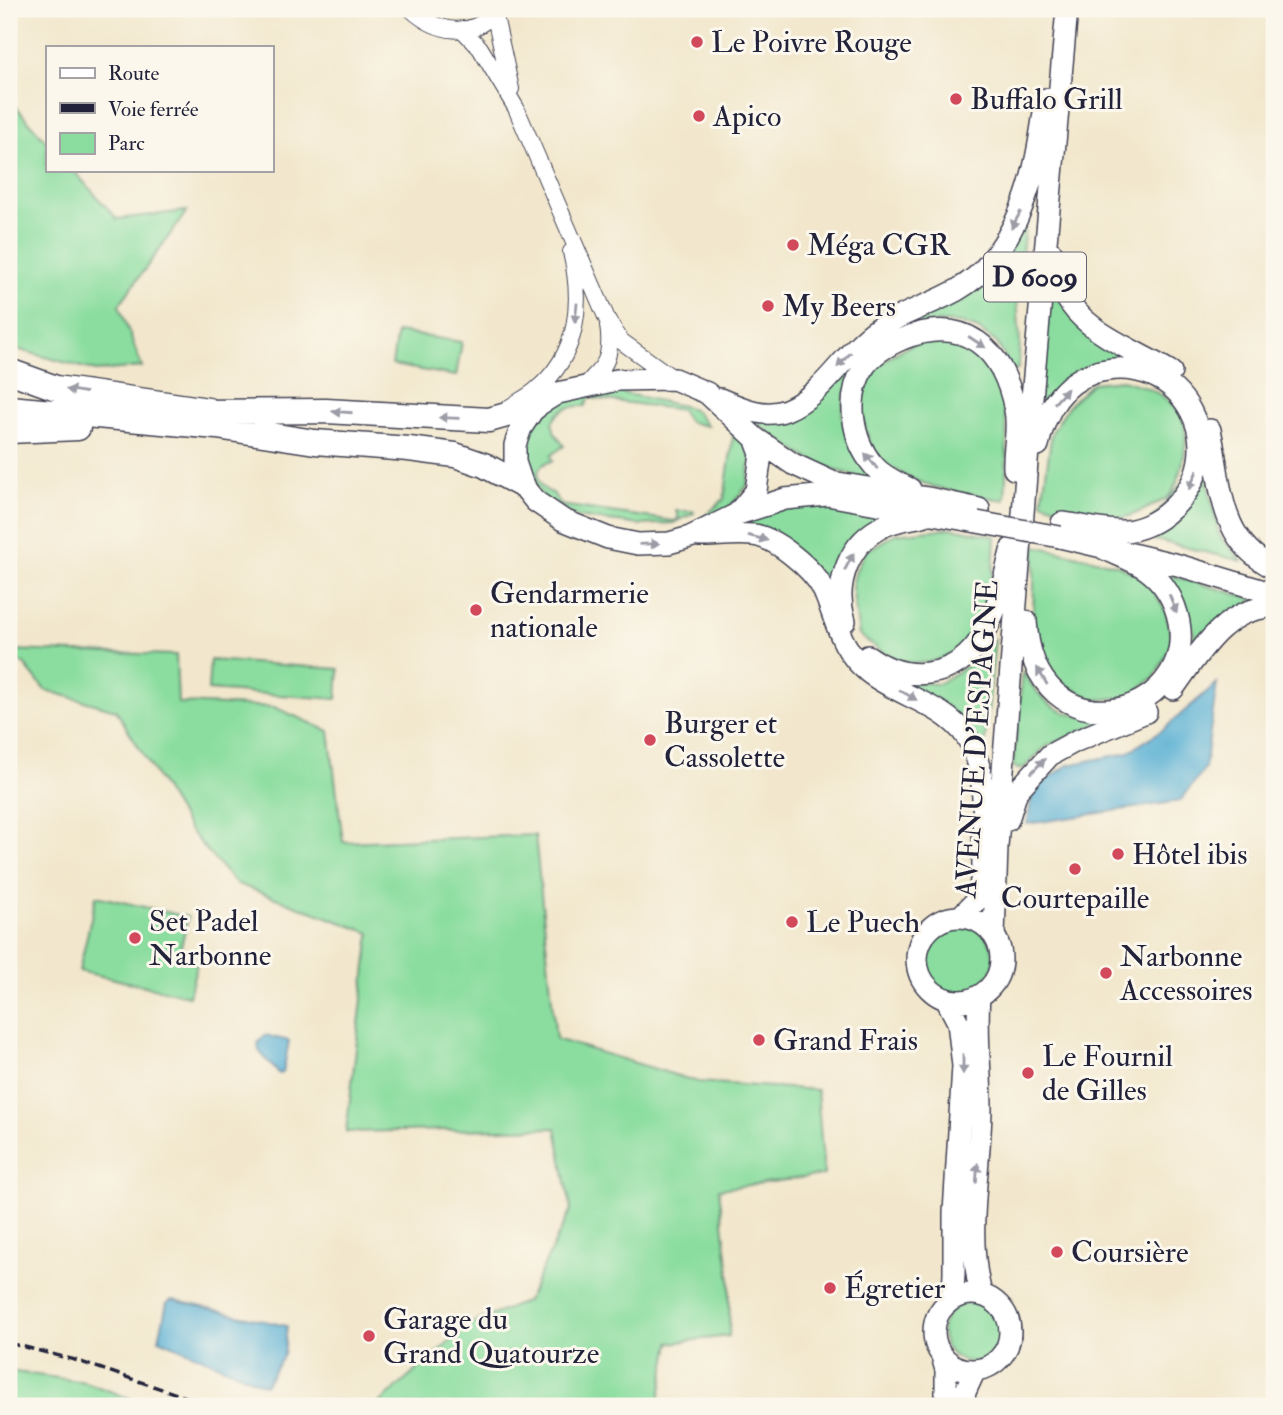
<svg xmlns="http://www.w3.org/2000/svg" width="1283" height="1415" font-family="'IM FELL Double Pica',serif">
<rect width="100%" height="100%" fill="#fbf7ec"/>
<filter id="ink" filterUnits="userSpaceOnUse"><feTurbulence type="fractalNoise" baseFrequency=".0143" numOctaves="2"/><feDisplacementMap in="SourceGraphic" scale="14" xChannelSelector="R" yChannelSelector="G"/><feConvolveMatrix kernelMatrix="1 2 1 2 8 2 1 2 1" color-interpolation-filters="sRGB"/></filter>
<filter id="wash" filterUnits="userSpaceOnUse"><feTurbulence type="fractalNoise" baseFrequency=".00686" numOctaves="4" result="noise"/><feDisplacementMap in="SourceGraphic" scale="28" xChannelSelector="R" yChannelSelector="G"/><feGaussianBlur stdDeviation="1.57" result="paint"/><feColorMatrix in="noise" values="0 0 0 0 0 0 0 0 0 0 0 0 0 0 0 0 0 1.4 0 .05"/><feComposite in="paint" operator="in"/></filter>
<g filter="url(#wash)">
<rect width="100%" height="100%" fill="#f2e7cc"/>
<path fill="#8add9f" stroke="#56806d" stroke-width="2" d="M9,99l38,43v28h26l44,49 70,-8 -68,94 23,62 -46,4 -87,-24z
M1026,216l-9,84 3,44 -2,25 -6,1 -15,-27 -19,-14 -18,-6 -22,-1 -35,7 -58,66 -3,20 5,22 27,43c-50,-9 -81,-27 -120,-60l21,-1 103,-82 59,-30z
M1048,290l7,2 74,68 -81,40 -9,2z
M397,332l65,10 -6,34 -64,-11z
M920,341c98,-2 88,88 85,159 -35,-5 -74,-10 -105,-27 -7,-4 -18,-10 -22,-16 -15,-21 -21,-54 -9,-77 10,-20 31,-30 51,-39z
M1122,380c22,6 41,12 56,30 15,17 5,70 -9,86 -5,5 -37,20 -44,21 -30,7 -56,-5 -83,-15l10,-70 17,-27 23,-22z
M613,391l74,16 8,4 12,15 -18,-4 -8,-12 -90,-12 -4,3 -1,5c-16,0 -26,1 -34,17l3,10 9,13 -13,9 2,6c-22,3 -19,27 0,32l8,12 113,16 5,-3 -3,-7h17l1,2 -20,10 -33,2 -64,-8 -33,-19 -19,-27 -2,-22 13,-31 18,-13 21,-10z
M734,430l11,13 6,16 -4,27 -18,22 -35,18 30,-27z
M1205,456l5,38 9,41 23,26 -104,-25z
M791,504l27,1 69,11c-37,23 -47,24 -54,71l-84,-61 1,-5z
M951,528l44,8c-1,31 -5,86 -28,109 -6,6 -16,10 -24,13 -36,14 -56,-2 -84,-23l-7,-49 4,-16 9,-18 30,-18z
M1035,546l83,19 30,16 18,31 6,31 -17,33 -26,21 -35,3 -37,-20 -10,-14 -14,-46z
M1166,574l88,25 -68,60 8,-27 -10,-32z
M995,638l-11,116 -86,-73 40,3 42,-26z
M9,650l167,5 2,48 96,4 55,24 14,111 192,-7 21,204 142,43 119,8 7,85 -105,14 11,92 -1,55 -59,7 -12,63h-282l92,-81 59,-24 44,-92 -15,-81 -210,4 24,-199 -135,-50 -45,-52 -74,-121 -71,-20 -21,-26 -15,-6z
M210,660l129,9 -2,30 -129,-9z
M1023,671c21,38 41,44 81,50l-59,26 -20,20 -7,2 -5,-3z
M96,896l92,21 -10,42 19,4 -8,33 -110,-25z
M924 959a35 35 0 1 1 70 0a35 35 0 1 1-70 0Z
M942 1332a30 30 0 1 1 60 0a30 30 0 1 1-60 0Z
M9,1371l76,11 66,24h-142z"/>
<path fill="#56afd3" stroke="#3c6887" stroke-width="2" d="M1217,683l-12,85 -25,33 -153,23 6,-35 35,-24 59,-12 38,-25z
M265,1035l24,6 -6,32 -4,1 -20,-23 -1,-8z
M172,1300l115,26 -3,29 -19,30 -106,-46 8,-36z"/>
</g>
<g filter="url(#ink)">
<g fill="none" stroke-linecap="round" stroke-linejoin="round">
<defs>
<path id="minor" d="M411,9c25,23 62,32 86,0
M494,12l17,77
M462,29l18,19 36,60 91,211 14,22 53,38
M587,385c5,-8 11,-12 16,-19 8,-12 7,-28 5,-41
M509,408c8,-6 19,-11 27,-18 43,-35 47,-88 35,-138"/>
<path id="major" d="M1052,253c8,73 64,86 119,119
M720,399c20,8 43,20 66,11 38,-15 58,-58 91,-81 36,-24 85,-30 113,-67 40,-50 47,-102 56,-163
M1210,430c12,53 7,110 64,138
M1038,445c7,-32 22,-61 55,-72 89,-26 146,80 75,139 -11,10 -28,18 -43,19 -18,1 -44,-6 -63,-8
M910,489c-12,-6 -27,-12 -36,-23 -22,-25 -29,-69 -10,-99 9,-14 24,-22 38,-28 63,-25 101,9 113,71 4,18 -2,40 -1,59
M737,514l19,-23 5,-37 -6,-16
M977,522l-150,-27 -42,4 -50,16 -45,22 -21,6 -31,1 -30,-6 -45,-18 -28,-19 -12,-15 -8,-24v-17l6,-17 14,-21 23,-14 59,-13 57,-1 33,14 48,45 38,26 39,18 96,16 51,11
M699,536c18,0 36,-3 54,-1 22,2 60,34 70,54 14,32 16,59 45,83 30,24 76,32 98,64 24,34 16,91 17,131
M1060,537l118,28 96,29
M845,621c-12,-37 4,-80 41,-96 12,-5 25,-7 37,-9
M1026,621c8,138 170,98 153,1 -4,-21 -15,-40 -33,-53 -13,-9 -29,-14 -43,-21
M868,656c18,13 38,20 60,17 61,-7 71,-77 84,-125
M1173,689c26,-36 52,-82 101,-82
M1008,820l9,-29 33,-36 26,-14 70,-29
M917 959a42 42 0 1 1 84 0a42 42 0 1 1-84 0Z
M960,917l17,-17 8,-38
M994,936l3,-89 35,-449 35,-389
M979,996c-3,38 2,76 2,114 -1,63 -16,122 0,184
M946,999l12,23 5,44 -9,147v61l-1,17 -4,11
M934 1332a38 38 0 1 1 76 0a38 38 0 1 1-76 0Z
M942,1356l4,14v36
M963,1406l2,-14 10,-22"/>
<path id="highway" d="M9,371l47,17 152,22
M9,408l208,19 98,15 94,7 46,6 29,10 39,21
M198,412l128,-1 163,9 46,-13
M9,431l69,-3"/>
</defs>
<use href="#minor" stroke="#414051" stroke-width="18"/>
<use href="#major" stroke="#414051" stroke-width="24"/>
<use href="#highway" stroke="#414051" stroke-width="27"/>
<use href="#minor" stroke="#fff" stroke-width="16"/>
<use href="#major" stroke="#fff" stroke-width="21"/>
<use href="#highway" stroke="#fff" stroke-width="24"/>
<path stroke="#22223b" stroke-width="3.5" stroke-dasharray="10 5" stroke-linecap="butt" d="M9,1343l66,17 138,46"/>
<defs>
<path id="major-bridge" d="M977,522l83,15"/>
</defs>
<use href="#major-bridge" stroke="#414051" stroke-width="24" stroke-linecap="butt"/>
<use href="#major-bridge" stroke="#fff" stroke-width="21"/>
</g>
<defs><path id="oneway-solid" d="M-6-.8H1V-3.2L6.5 0L1 3.2V.8H-6Z" transform="scale(1.75)"/></defs>
<g fill="#9c9ca7">
<use href="#oneway-solid" transform="translate(1016 220) rotate(119)"/>
<use href="#oneway-solid" transform="translate(576 313) rotate(96)"/>
<use href="#oneway-solid" transform="translate(977 342) rotate(33)"/>
<use href="#oneway-solid" transform="translate(844 360) rotate(133)"/>
<use href="#oneway-solid" transform="translate(76 391) rotate(-171)"/>
<use href="#oneway-solid" transform="translate(1061 396) rotate(-48)"/>
<use href="#oneway-solid" transform="translate(342 412) rotate(-176)"/>
<use href="#oneway-solid" transform="translate(449 418) rotate(-178)"/>
<use href="#oneway-solid" transform="translate(871 461) rotate(-129)"/>
<use href="#oneway-solid" transform="translate(1193 480) rotate(114)"/>
<use href="#oneway-solid" transform="translate(758 538) rotate(15)"/>
<use href="#oneway-solid" transform="translate(649 544) rotate(-2)"/>
<use href="#oneway-solid" transform="translate(849 562) rotate(-62)"/>
<use href="#oneway-solid" transform="translate(1173 604) rotate(68)"/>
<use href="#oneway-solid" transform="translate(1042 676) rotate(-121)"/>
<use href="#oneway-solid" transform="translate(908 695) rotate(30)"/>
<use href="#oneway-solid" transform="translate(1038 766) rotate(-46)"/>
<use href="#oneway-solid" transform="translate(963 1064) rotate(90)"/>
<use href="#oneway-solid" transform="translate(977 1173) rotate(-86)"/>
</g>
</g>
<g fill="#d1495b" stroke="#fbf7ec" stroke-width="2.5">
<circle cx="697" cy="42" r="7"/>
<circle cx="956" cy="99" r="7"/>
<circle cx="699" cy="116" r="7"/>
<circle cx="793" cy="245" r="7"/>
<circle cx="768" cy="306" r="7"/>
<circle cx="476" cy="610" r="7"/>
<circle cx="650" cy="740" r="7"/>
<circle cx="1118" cy="854" r="7"/>
<circle cx="1075" cy="869" r="7"/>
<circle cx="792" cy="922" r="7"/>
<circle cx="135" cy="938" r="7"/>
<circle cx="1106" cy="973" r="7"/>
<circle cx="759" cy="1040" r="7"/>
<circle cx="1028" cy="1073" r="7"/>
<circle cx="1057" cy="1252" r="7"/>
<circle cx="830" cy="1288" r="7"/>
<circle cx="369" cy="1336" r="7"/>
</g>
<g text-anchor="middle" dominant-baseline="central" stroke-width="6" stroke-linejoin="round" paint-order="stroke">
<rect fill="#fbf7ec" stroke="#636270" stroke-width="2" x="984" y="252.5" width="102" height="49" rx="5"/>
<g font-size="28" font-weight="bold" fill="#22223b">
<text x="1035" y="277">D 6009</text>
</g>
<g font-size="30" fill="#22223b" stroke="#fbf7ec" text-anchor="start">
<text x="711" y="42">Le Poivre Rouge</text>
<text x="970" y="99">Buffalo Grill</text>
<text x="713" y="116">Apico</text>
<text x="807" y="245">Méga CGR</text>
<text x="782" y="306">My Beers</text>
<text x="490" y="593">Gendarmerie<tspan x="490" dy="34">nationale</tspan></text>
<text x="664" y="723">Burger et<tspan x="664" dy="34">Cassolette</tspan></text>
<text x="1132" y="854">Hôtel ibis</text>
<text x="1075" y="898" text-anchor="middle">Courtepaille</text>
<text x="149" y="921">Set Padel<tspan x="149" dy="34">Narbonne</tspan></text>
<text x="806" y="922">Le Puech</text>
<text x="1120" y="956">Narbonne<tspan x="1120" dy="34">Accessoires</tspan></text>
<text x="773" y="1040">Grand Frais</text>
<text x="1042" y="1056">Le Fournil<tspan x="1042" dy="34">de Gilles</tspan></text>
<text x="1071" y="1252">Coursière</text>
<text x="844" y="1288">Égretier</text>
<text x="383" y="1319">Garage du<tspan x="383" dy="34">Grand Quatourze</tspan></text>
</g>
<g font-size="30" fill="#22223b" stroke="#fbf7ec">
<text transform="translate(977 739) rotate(-86)">AVENUE D'ESPAGNE</text>
</g>
</g>
<rect width="1283" height="1415" fill="none" stroke="#fbf7ec" stroke-width="35"/>
<rect x="46" y="46" width="228" height="126" fill="#fbf7ec" stroke="#a4a2a5" stroke-width="2"/>
<rect x="60" y="68" width="35" height="10" fill="#ffffff" stroke="#a4a2a5" stroke-width="2"/>
<text x="108" y="80" font-size="21" fill="#22223b">Route</text>
<rect x="60" y="103" width="35" height="10" fill="#22223b" stroke="#a4a2a5" stroke-width="2"/>
<text x="108" y="116" font-size="21" fill="#22223b">Voie ferrée</text>
<rect x="60" y="133" width="35" height="21" fill="#8add9f" stroke="#a4a2a5" stroke-width="2"/>
<text x="108" y="150" font-size="21" fill="#22223b">Parc</text>
</svg>
